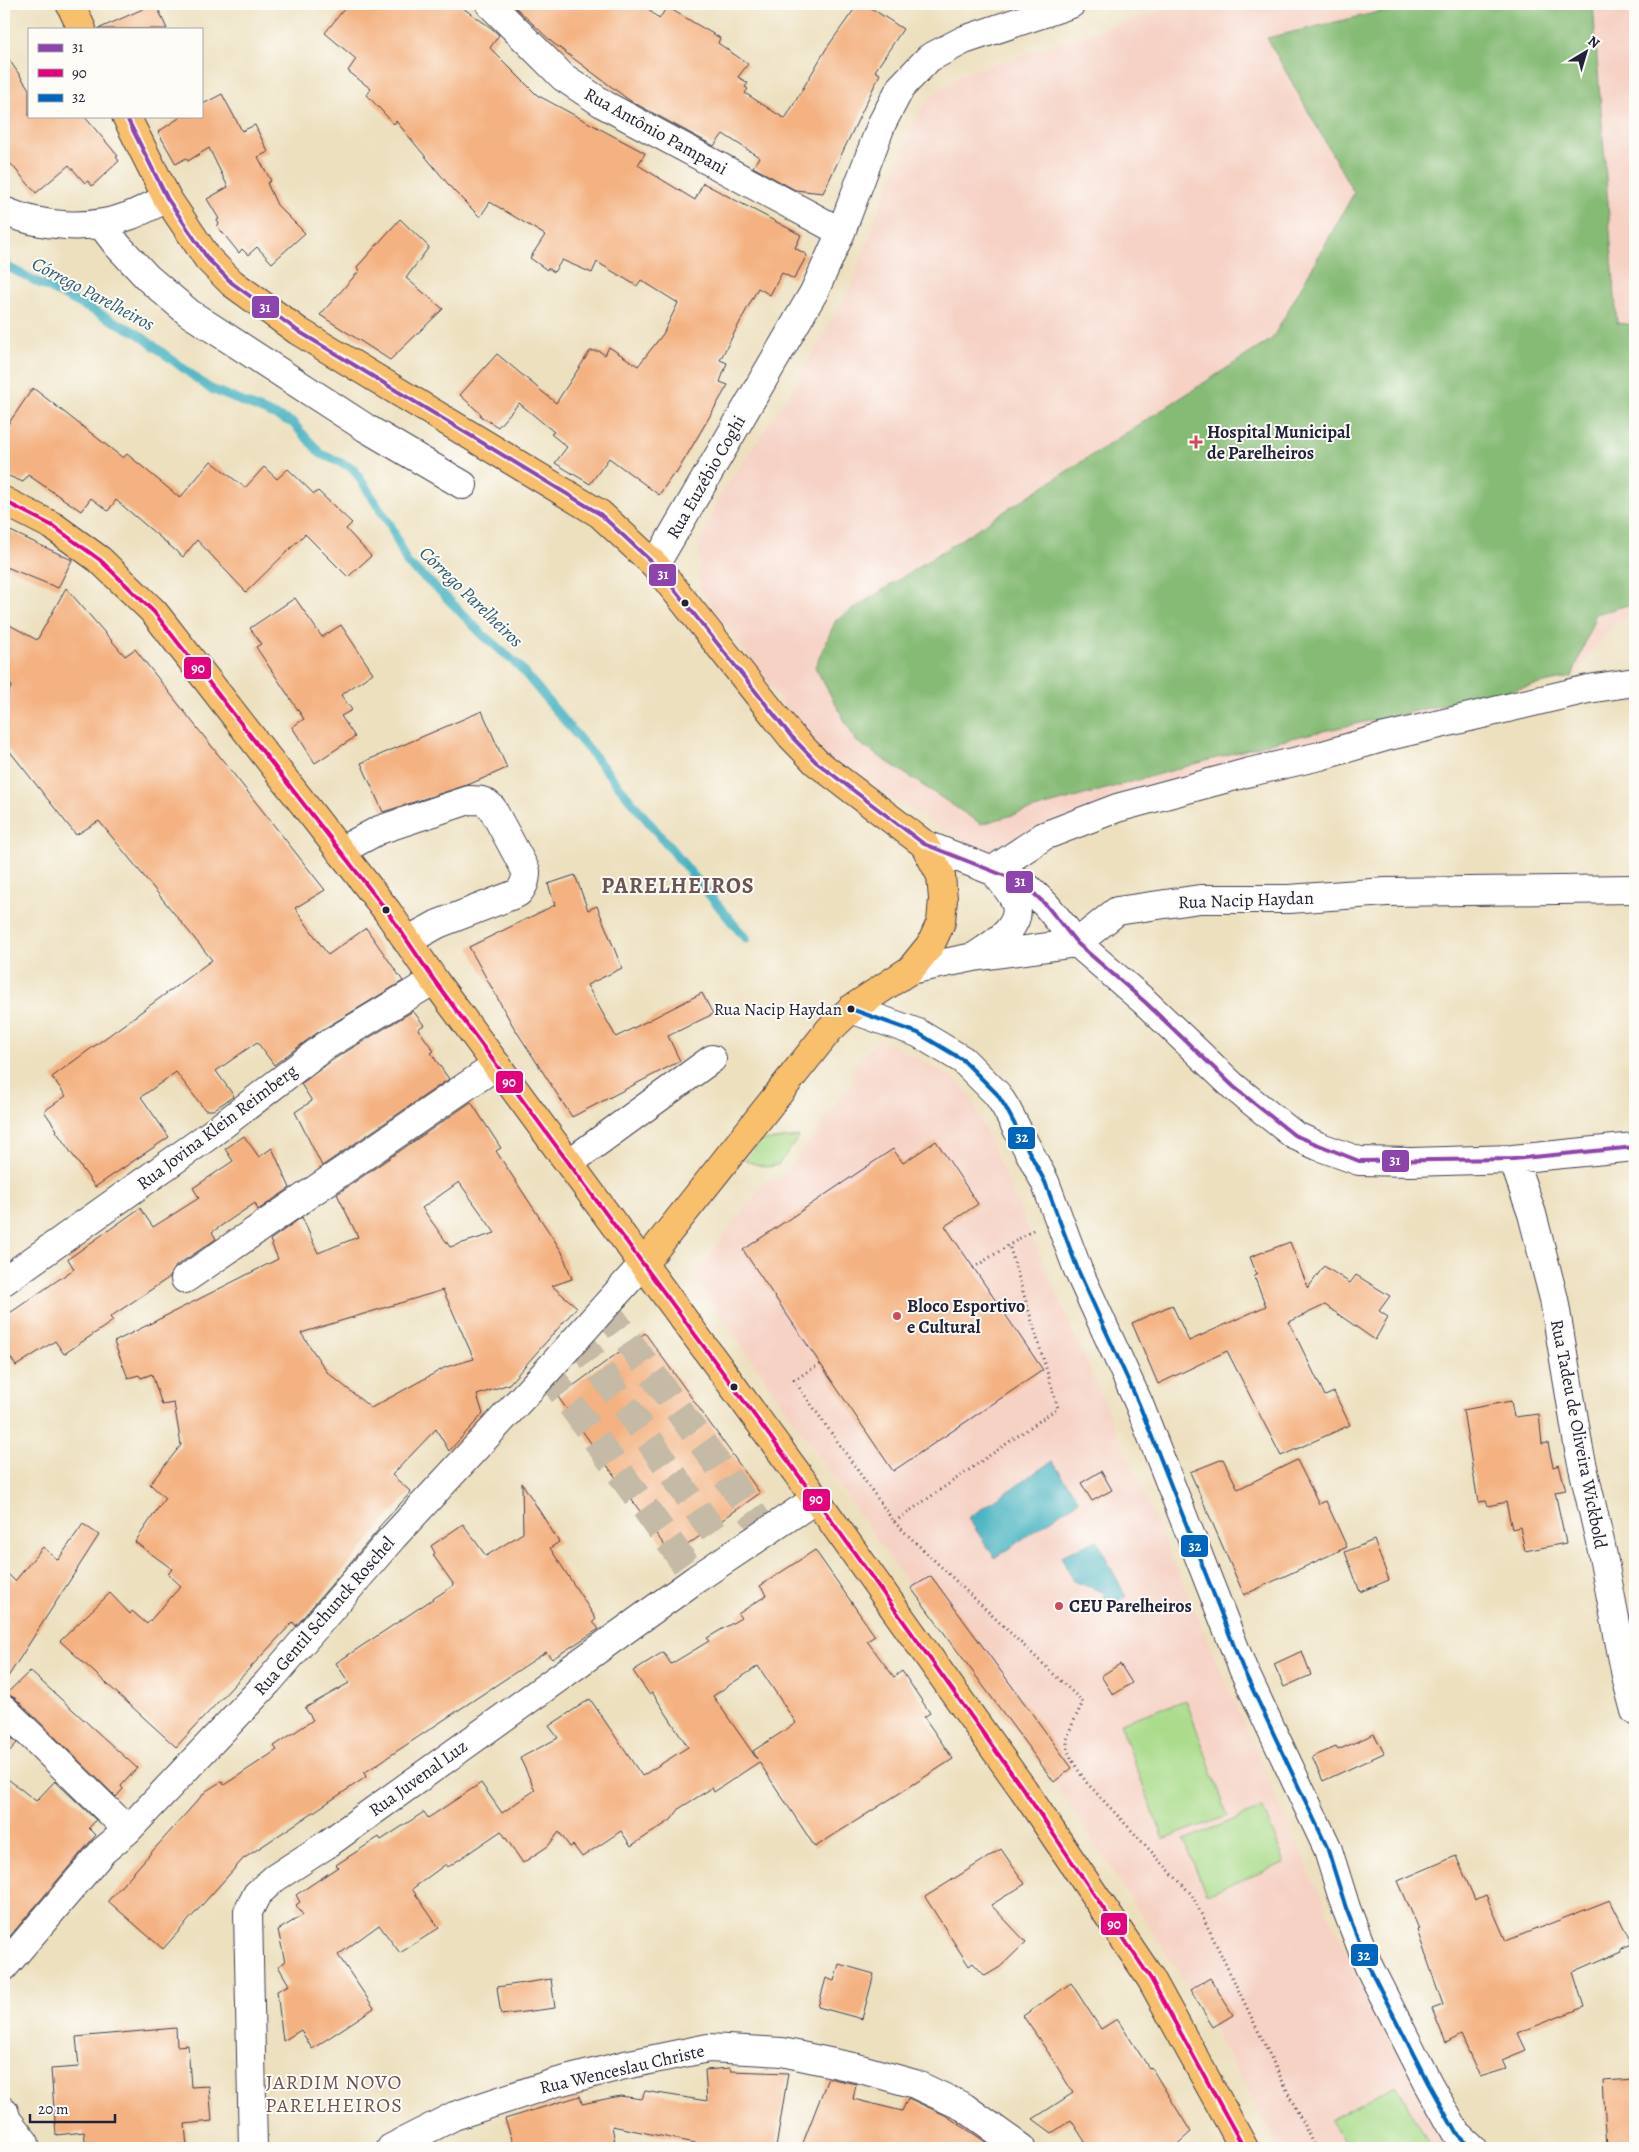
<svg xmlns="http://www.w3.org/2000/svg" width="1639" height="2152" font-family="Alegreya,serif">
<rect width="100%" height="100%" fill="#fdfcf7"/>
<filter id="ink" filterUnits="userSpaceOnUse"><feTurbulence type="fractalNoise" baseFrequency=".02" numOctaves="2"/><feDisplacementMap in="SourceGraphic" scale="10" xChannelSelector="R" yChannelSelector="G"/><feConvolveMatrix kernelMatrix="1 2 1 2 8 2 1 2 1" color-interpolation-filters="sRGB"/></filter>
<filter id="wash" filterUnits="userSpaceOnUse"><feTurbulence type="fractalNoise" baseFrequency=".0096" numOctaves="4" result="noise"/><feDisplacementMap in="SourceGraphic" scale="20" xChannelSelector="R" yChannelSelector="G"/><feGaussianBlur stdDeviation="1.12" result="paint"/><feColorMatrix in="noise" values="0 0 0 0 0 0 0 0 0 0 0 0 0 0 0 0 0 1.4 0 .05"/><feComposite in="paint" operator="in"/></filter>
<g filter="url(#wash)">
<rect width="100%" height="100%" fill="#ede0bf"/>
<path fill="#f6d2c5" d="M1182,4h453v610l-19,8 -44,55 -458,121 -120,58 -30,-14 -135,-83 -32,-36 -98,-135 1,-45 17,-43 79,-116 55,-98 38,-103 31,-72 13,-17 29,-20z
M879,1039l75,39 16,17 322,738 85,185 60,105 22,25h-180l-77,-140 -148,-226 -157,-213 -203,-292 70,-96 17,-2 70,-94 3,-19z"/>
<path fill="#a9db8a" stroke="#667e62" d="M799,1137l-21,28 -12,2 -21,-6 16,-20z
M1186,1700l42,116 -65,23 -43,-116z
M1263,1808l22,55 -79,31 -22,-54z
M1395,2084l37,64h-86l-16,-28z"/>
<path fill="#86bb76" stroke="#546e58" d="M1413,4h180l24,319 18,2v278l-39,11 -24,63 -295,64 -296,83 -125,-83 -41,-74 21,-47 436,-281 82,-146 -87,-155z"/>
<path fill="#45b2c1" stroke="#346a7e" d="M1052,1461l27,39 -84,58 -27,-40z
M1097,1540l29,57 -18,8 -5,-13 -30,-11 -12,-25z"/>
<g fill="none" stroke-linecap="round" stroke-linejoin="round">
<path stroke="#45b2c1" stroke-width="9" d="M4,265l133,68 72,55 84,35 28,31 32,14 38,58 16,37 32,27 44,45 36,31 227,273"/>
</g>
<g id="blocks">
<path fill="#f4b282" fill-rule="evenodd" d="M154,4h2l11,25h-69z
M348,4h109l33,23 9,8 -9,13 47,47 108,58 -7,12 57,35 8,-17 98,52 -6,13 12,7 -13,24 -12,-6 -12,22 -12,-7 -38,72 7,3 -7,19 8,3 -52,89 -2,-1 -15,22 -50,-37 -19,26 -35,-21 12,-16 -16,-13 3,-2 -35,-29 -21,24 -18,-11 1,-2 -21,-19 37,-41 59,49 34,-52h9l6,4 4,-8 29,19 25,-32 15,-31 -37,-23 -4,6 -40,-24 -5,11 -30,-13 -8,12 -6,-4 -1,2 -17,-12 15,-23 -55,-33 -10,15 -27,-27 -57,-69 -2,3 -27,-29 4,-6 -23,-18 8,-12 -31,-26z
M512,4h131l16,15 8,-12 53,31 -2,5 30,21 -10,13 10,6 -3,4 3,2 -3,4 40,26 41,-70 32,-45h7l38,25 -28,42 5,3 -57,119 -28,-3 -42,-23 6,-10 -36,-23 -9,12 -85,-46 -76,-57z
M4,52l25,37v27h55l34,40 -2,1 3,4 -27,25 -4,-5 -3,2 -16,-18 -33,28 -32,-37z
M222,94l20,37 13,-6 13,27 -10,5 13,24 -4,2 10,22 28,28 -33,30 -15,-16 -9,8 -6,-6 -3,4 -22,-27 2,-2 -2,-4 2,-1 -12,-20 21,-12 -19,-39 -21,13 -2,-3 -10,6 -18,-32 24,-16h19v-11z
M400,219l29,28 -23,31 37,31 -53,51 -70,-45 39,-44 -2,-4z
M33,388l90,70 4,-4 53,44 31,-37 34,27 19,-21 13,12 11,-10 26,25 4,-3 34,32 -6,6 25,27 -23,21 -43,-43 -59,58 -49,-52 -14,17 -67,-57 -8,11 -17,-13 -10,13 -53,-36 -5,7 -19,-8v-44z
M4,528l68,32 -14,28 -54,-22z
M66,588l59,68 10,-7 190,241 -30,18 33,47 38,-27 37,53 -86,52 -43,32 -17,-23 -41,29 18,25 -21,14h-8l-29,-38 -35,25 28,40 -74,50 -39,-56 1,-1 -13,-19 22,-15 -14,-19 160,-117 -113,-139 -23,14 -72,-91v-43l8,-15 -8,-5v-59l33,18z
M295,598l27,39 19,-12 32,48 -32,22 11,15 -11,6 14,21 -40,26 -23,-36 12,-8 -48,-72 5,-3 -11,-16z
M482,711l25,57 -37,16 -87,28 -22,-49z
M575,875l13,35 9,-4 25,62 -35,17 29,52 86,-44 11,21 -45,22 12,25 -108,56 -59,-91 -44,-79 86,-42 -7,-21z
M413,1011l11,14 -6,4 16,22 -3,2 18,26 -127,87 -27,-54 17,-11 -11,-17 33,-25z
M471,1102l30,46 -5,3 66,101 10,27 -20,7 25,21 -68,77 -32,11 6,19 -34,37 -13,-22 -44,46 19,17 -33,36 1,1 -83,97 -3,-4 -117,125 -116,-106 50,-48 20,21 2,-3 15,13 34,-38 -13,-12 4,-5 -37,-27 30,-44 -15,-14 31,-39 -7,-42 -12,2 -10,-31 -11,4 -2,-3 -11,3 -14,-36 164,-83 -8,-19 32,-23 16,36 40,-16 -21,-43zM459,1182l36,51 -45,14 -28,-39zM443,1290l31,69 -28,8 -75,41 -44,-36 -26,-39z
M244,1136l15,21 13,-9 18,40 -32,22 -3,-7 -43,29 4,7 -40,27 -6,11 -60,40 3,4 -49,33 -9,-13 -39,25 -12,-19v-30l70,-48 -6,-10 72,-51 13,19 46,-29 -6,-10 40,-27 -8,-12z
M936,1141l42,63 -33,22 98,144 -150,101 -150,-221 150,-101 10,14z
M1290,1242l18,46 16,-22 26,17 6,-8 34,21 -11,15 9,6 -13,23 -50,-35 -36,17 36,74 9,-4 16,33 -69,31 -54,-105 -69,33 -26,-61 40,-18 17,36 77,-35 -12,-30 3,-1 -7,-18z
M645,1333l115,160 -88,63 -114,-159z
M1511,1401l3,16 25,-3 3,30 6,-1 5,24 6,-2 7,25 -11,2 11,51 -41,8 -5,-24 -8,2 -6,-27 -18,4 -2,-5 -8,1 -15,-92z
M1223,1459l15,30 59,-29 22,44 7,-3 21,46 -103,48 -54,-123z
M1101,1471l11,19 -20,11 -11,-18z
M522,1483l37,59 -9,6 46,71 -3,3 6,7 -47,30 -6,-7 -182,121 2,4 -123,82 -80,90 -55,-48 98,-110 16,-10 2,4 53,-35 -3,-4 39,-26 -8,-12 44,-25 -13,-20 118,-78 -21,-30 2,-2 -4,-7 32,-22 23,32 37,-23z
M83,1524l16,11 -95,148v-113l11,11 28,-34 15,13z
M1374,1540l15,40 -29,12 -15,-40z
M815,1550l60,86 -8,5 27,36 8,-6 28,42 -6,4 29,42 -138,88 -56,-85 -45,30 -2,-4 -32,20 -9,12 -40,26 -10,-15 -39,26 -9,-12 -3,2 -11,-15 -11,14 -25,17 -22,-32 -53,36 -2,-3 -34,25 27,39 -39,25 -21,-28 -41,30 36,53 -62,41 -11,-19 -18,11 -6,-50 12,-6 -11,-19 7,-4 -7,-32 25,-15 -7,-10 4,-3 -4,-7 42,-28 -2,-2 43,-28 2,3 43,-28 4,6 53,-35 21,30 33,-23 -15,-32 38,-20 -9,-12 41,-27 52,77 46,-29 -36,-55 -3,2 -16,-23 30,-19 8,12 38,-23 -2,-3 34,-20 -3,-4 29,-19 -7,-9zM758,1666l38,57 -43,28 4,8 -44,-63z
M931,1576l141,192 -18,14 -143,-194z
M1302,1651l9,24 -27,12 -10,-23z
M1120,1664l12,19 -19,12 -12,-19z
M30,1671l107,97 -16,18 2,3 -7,8 -101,-99 -9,-4z
M4,1731l13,12 -13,14z
M1374,1734l10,19 -61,28 -11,-24 24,-10 2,3z
M4,1776l32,25 19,-20 41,39 -7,8 7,7 -92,108z
M1001,1849l24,35 -34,21 35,37 -26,25 -15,9 -12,-13 -4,3 -44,-69z
M1456,1856l19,44 11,-5 20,46 104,-41 22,44 -12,5 1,2 -48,21 11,35 -66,26 8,17 -24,10 4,9 -26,8 -19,-42 -15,8 -14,-34 11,-4 -26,-75 2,-1 -21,-48z
M839,1964l35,10 -12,45 -44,-12 8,-29 8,3z
M1210,1978l23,37 -20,12 -23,-37z
M551,1979l4,29 -54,7 -4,-28z
M1071,1983l30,46 16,-10 32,49 2,-1 40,65 -18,16h-84l-18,-28 -19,13 -19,-14 40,-26 -25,-41 -25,-36z
M176,2028l1,18 11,-1 3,42 18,-1 3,35 -27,3 2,24h-101l-2,-16 -28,3 -5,-66 28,-2 -3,-30z
M730,2068l1,3 57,2 -12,75h-73l2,-3 -93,-19 4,22h-101l-10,-29 75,-23 2,8 38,-8 22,3 3,-8 62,10 -2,-31z
M828,2078l28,6 -3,15 49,12 6,-13 2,1 35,16 50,33h-194z
M1635,2079v69h-28l-4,-67z"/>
</g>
</g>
<g filter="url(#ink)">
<use href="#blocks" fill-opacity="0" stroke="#403e4f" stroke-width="1"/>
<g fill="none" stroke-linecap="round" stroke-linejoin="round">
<path stroke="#c4baa5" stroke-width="28" stroke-dasharray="28 14" stroke-linecap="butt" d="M604,1307l162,225
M577,1337l153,219
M547,1371l149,208"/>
<defs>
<path id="minor" d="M490,4l73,73 42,28 236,127
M4,211c37,16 86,20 125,5 13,-5 26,-12 38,-18
M101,224l17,22 30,32 41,35 177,115 97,57
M655,565l159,-273 27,-60 41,-109 19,-36 28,-29 35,-18 107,-36
M924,844l99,39 23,22 31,38 68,59 89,85 60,48 24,11 41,15 52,1 102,-3 122,-12
M340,851l39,-21 90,-30c10,0 16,0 23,8l34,63c0,10 -2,15 -8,22l-80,31 -31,17
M974,957c16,-11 51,-30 41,-55 -4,-11 -15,-22 -22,-32l51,-34 73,-28 133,-36 70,-16 65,-19 203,-48 47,-7
M910,970l64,-13 103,-14 40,-32 83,-12h89l97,-7 249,-3
M851,1009l67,24 45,27 34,34 9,14 39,74 33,88 61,134 104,265 84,178 19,61 23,59 59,116 28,50 16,15
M1513,1159l19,55 22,85 25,151 22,96 26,135 8,30
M569,1163l143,-104
M185,1279l312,-214
M4,1281l207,-147 114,-88 109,-66
M4,1709l124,121
M4,1967l99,-116 25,-21 140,-148 125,-145 154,-166 97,-108
M4,2111l3,9 18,23
M253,2148l-5,-236 9,-18 18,-16 51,-33 370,-266 120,-80
M391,2148l63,-32 100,-33 71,-18 83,-17 74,4 75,16 58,16 49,23 57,41"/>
<path id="major" d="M70,4l12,25
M126,116l41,82 41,61 24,24 66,48 302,183 55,51 136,171 25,26 108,82 17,32 2,23 -2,23 -10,22 -21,26 -59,39 -22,21 -185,233
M4,501l49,25 47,34 54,52 233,299 47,69 382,519 207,290 128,190 93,169"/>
</defs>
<use href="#minor" stroke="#403e4f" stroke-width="30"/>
<use href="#major" stroke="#403e4f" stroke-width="30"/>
<path stroke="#403e4f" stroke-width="3" stroke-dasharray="1 4" stroke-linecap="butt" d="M973,1268l60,-38
M820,1364l-26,16 100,142 164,-114 -49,-163
M894,1522l189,180c-20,42 -24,41 4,81l105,112 123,253"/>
<use href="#minor" stroke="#fff" stroke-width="28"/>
<use href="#major" stroke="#f8bf6c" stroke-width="28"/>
<defs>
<path id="bus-1" d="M126,116l41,82 41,61 24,24 66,48 302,183 55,51 136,171 25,26 108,82 99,39 23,22 31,38 68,59 89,85 60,48 65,26 154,-2 122,-12"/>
<path id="bus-2" d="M4,501l49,25 47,34 54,52 233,299 47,69 382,519 207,290 128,190 93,169"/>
<path id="bus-3" d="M851,1009l67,24 45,27 34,34 9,14 39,74 33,88 61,134 104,265 84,178 19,61 23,59 59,116 28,50 16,15"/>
</defs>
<use href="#bus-1" stroke="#fdfcf7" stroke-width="8"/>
<use href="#bus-2" stroke="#fdfcf7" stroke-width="8"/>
<use href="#bus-3" stroke="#fdfcf7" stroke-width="8"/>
<use href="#bus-1" stroke="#8e44ad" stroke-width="4"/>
<use href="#bus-2" stroke="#e5007d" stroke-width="4"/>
<use href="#bus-3" stroke="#0065bd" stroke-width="4"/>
</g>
</g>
<g fill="#d1495b" stroke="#fdfcf7" stroke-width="2">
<path d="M1193.5 434.5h5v5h5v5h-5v5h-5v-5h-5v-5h5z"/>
<circle cx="897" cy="1316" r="5"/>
<circle cx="1059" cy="1606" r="5"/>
</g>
<g fill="#22223b" stroke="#fdfcf7" stroke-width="2">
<circle cx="685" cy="603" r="4.5"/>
<circle cx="386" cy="910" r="4.5"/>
<circle cx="851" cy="1009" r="4.5"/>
<circle cx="734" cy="1387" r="4.5"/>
</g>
<g text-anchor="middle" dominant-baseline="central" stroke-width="4" stroke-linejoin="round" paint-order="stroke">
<g font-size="17" fill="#22223b" stroke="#fdfcf7" text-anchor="end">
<text x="842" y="1009">Rua Nacip Haydan</text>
</g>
<g font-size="18" fill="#22223b" stroke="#fdfcf7">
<text transform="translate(656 131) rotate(29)">Rua Antônio Pampani</text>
<text transform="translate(706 477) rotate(-60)">Rua Euzébio Coghi</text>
<text transform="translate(1246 900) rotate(-2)">Rua Nacip Haydan</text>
<text transform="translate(217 1127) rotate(-37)">Rua Jovina Klein Reimberg</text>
<text transform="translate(1579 1434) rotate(79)">Rua Tadeu de Oliveira Wickbold</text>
<text transform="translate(324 1616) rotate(-49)">Rua Gentil Schunck Roschel</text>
<text transform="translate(418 1778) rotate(-36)">Rua Juvenal Luz</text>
<text transform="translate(622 2069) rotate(-13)">Rua Wenceslau Christe</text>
</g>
<g font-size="18" font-weight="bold" fill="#22223b" stroke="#fdfcf7" text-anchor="start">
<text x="1207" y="432">Hospital Municipal<tspan x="1207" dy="21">de Parelheiros</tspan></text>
<text x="907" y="1306">Bloco Esportivo<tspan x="907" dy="21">e Cultural</tspan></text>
<text x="1069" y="1606">CEU Parelheiros</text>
</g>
<g font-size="19" font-style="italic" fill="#305c71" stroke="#fdfcf7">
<text transform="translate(93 294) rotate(28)">Córrego Parelheiros</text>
<text transform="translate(471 597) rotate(44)">Córrego Parelheiros</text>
</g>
<g font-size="20" letter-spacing="1" fill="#6c5454" stroke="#fdfcf7">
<text x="334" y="2082">JARDIM NOVO<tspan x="334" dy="23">PARELHEIROS</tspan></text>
</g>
<g font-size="22" font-weight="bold" letter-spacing="1" fill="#6c5454" stroke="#fdfcf7">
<text x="678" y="886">PARELHEIROS</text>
</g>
</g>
<g stroke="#fdfcf7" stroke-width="2">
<rect x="251" y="295" width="29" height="24" rx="5" fill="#8e44ad"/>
<rect x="648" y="563" width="29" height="24" rx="5" fill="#8e44ad"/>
<rect x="183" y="656" width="29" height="24" rx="5" fill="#e5007d"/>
<rect x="1005" y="870" width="29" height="24" rx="5" fill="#8e44ad"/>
<rect x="495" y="1070" width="29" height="24" rx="5" fill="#e5007d"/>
<rect x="1007" y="1126" width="29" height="24" rx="5" fill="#0065bd"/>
<rect x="1381" y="1149" width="29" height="24" rx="5" fill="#8e44ad"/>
<rect x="802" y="1488" width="29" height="24" rx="5" fill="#e5007d"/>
<rect x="1180" y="1534" width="29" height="24" rx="5" fill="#0065bd"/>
<rect x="1100" y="1912" width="28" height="24" rx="5" fill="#e5007d"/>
<rect x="1350" y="1943" width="29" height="24" rx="5" fill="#0065bd"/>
</g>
<g font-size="14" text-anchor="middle" font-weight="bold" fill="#fff">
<text x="265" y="312">31</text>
<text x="663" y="579">31</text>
<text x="198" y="673">90</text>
<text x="1020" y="886">31</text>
<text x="509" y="1087">90</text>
<text x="1022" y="1142">32</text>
<text x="1395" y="1165">31</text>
<text x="816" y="1504">90</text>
<text x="1195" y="1551">32</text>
<text x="1114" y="1929">90</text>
<text x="1364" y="1960">32</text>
</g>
<rect width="1639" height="2152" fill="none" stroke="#fdfcf7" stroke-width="20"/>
<rect x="28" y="28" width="175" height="90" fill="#fdfcf7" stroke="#a5a5ac"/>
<rect x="38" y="44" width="25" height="8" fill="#8e44ad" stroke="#a5a5ac"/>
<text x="72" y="52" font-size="15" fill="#22223b">31</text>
<rect x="38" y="69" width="25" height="8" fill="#e5007d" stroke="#a5a5ac"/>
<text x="72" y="78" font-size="15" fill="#22223b">90</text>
<rect x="38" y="94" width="25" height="8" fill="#0065bd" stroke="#a5a5ac"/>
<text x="72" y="102" font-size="15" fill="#22223b">32</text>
<g transform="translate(1586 52) rotate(38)" stroke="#fdfcf7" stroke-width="4" paint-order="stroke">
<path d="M0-4L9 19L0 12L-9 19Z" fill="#22223b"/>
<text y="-8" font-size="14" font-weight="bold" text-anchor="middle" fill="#22223b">N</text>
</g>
<path d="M30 2114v8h85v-8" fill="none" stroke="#22223b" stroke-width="2.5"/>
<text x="38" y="2114" font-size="15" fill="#22223b" stroke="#fdfcf7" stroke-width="4" paint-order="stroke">20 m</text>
</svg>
